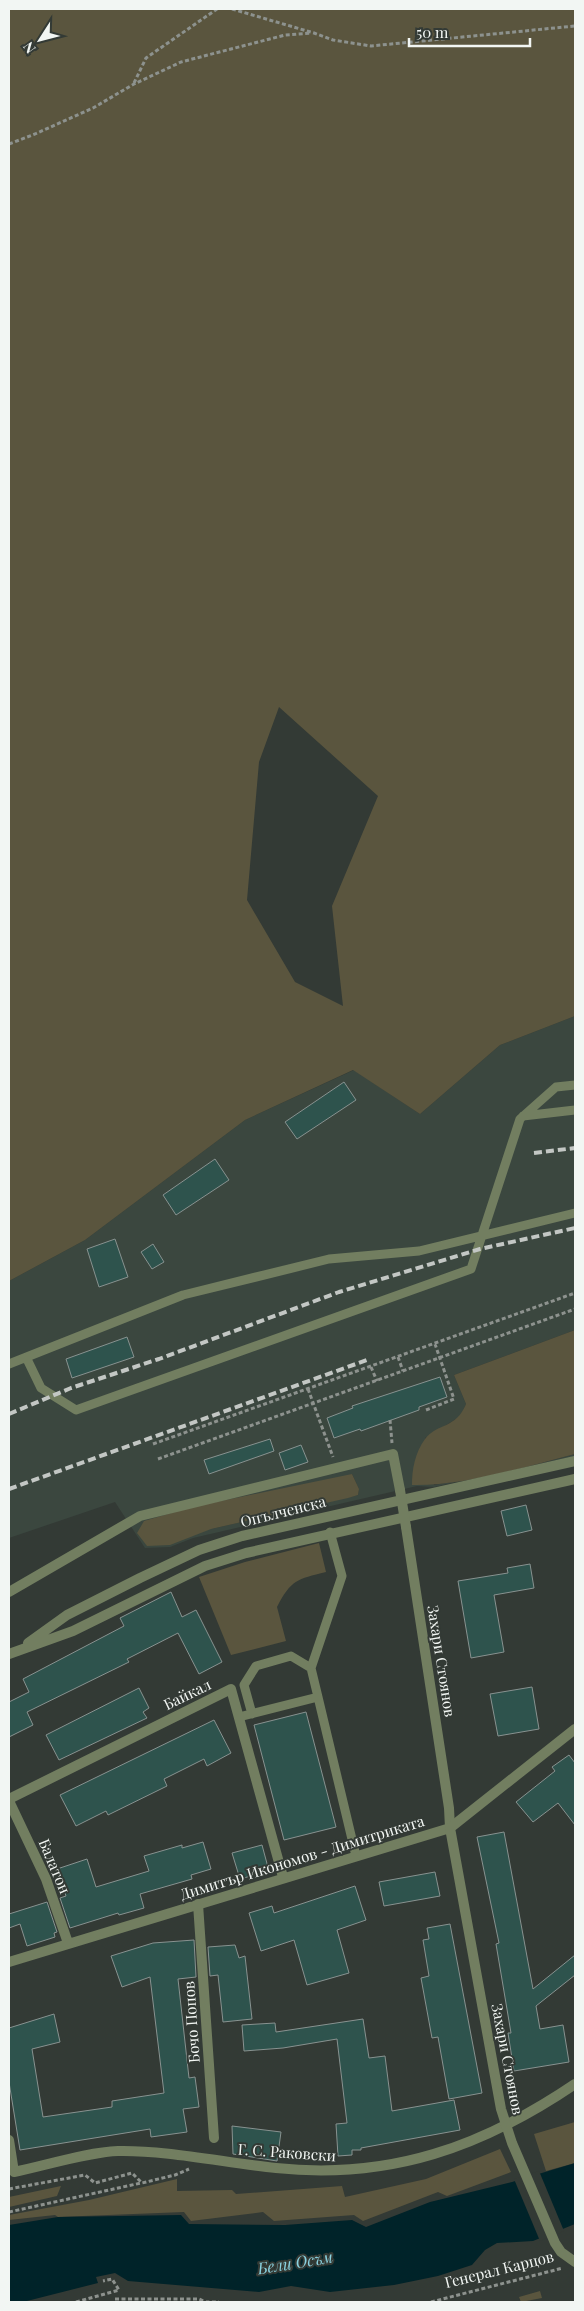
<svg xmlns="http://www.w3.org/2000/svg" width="584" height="2311" font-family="'Playfair Display',serif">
<rect width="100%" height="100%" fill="#333a35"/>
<path fill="#3b473f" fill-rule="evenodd" d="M575,1016v314l-121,45 12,29 -5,12 -36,22 9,47 87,-17 54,-14v2l-141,31 -17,-1 -224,52 -23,9 -25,1 -30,-46 -106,36v-257l76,-41 160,-120 109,-50 66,44 80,-69zM352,1474l7,15 -1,6 -147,34 -41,16z"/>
<path fill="#5a553e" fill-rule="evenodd" d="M9,9h566v1007l-75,29 -80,69 -67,-44 -108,50 -160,120 -76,41zM279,707l99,89 -46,110 11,100 -48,-24 -48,-82 12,-138z
M575,1330v124c-51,13 -110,32 -163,31 0,-16 3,-32 13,-46 12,-16 31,-10 41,-35l-12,-29z
M352,1474l7,15 -1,6 -10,3 -137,31 -41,16 -23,1 -10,-13 7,-12 48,-14z
M319,1543l7,29c-29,7 -35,8 -49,35l9,34 -55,14 -32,-78 46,-15z
M575,2122v41l-29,8 -12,-37z
M500,2149l11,23 -64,24 -9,-4 -75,29 -9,-6 -80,6 -11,-9 -72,9 -7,-9 -126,5 -3,-2 -46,5v-5l80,-15 88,-21v12l55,-1 4,4 106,-8 3,11 81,-18z
M61,2186l-4,10 -48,11v-10z
M540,2291l2,7 -21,4 -2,-5z"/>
<path fill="#002329" d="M575,2163v61l-42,17 -36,2 -12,7 -13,15 -34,11 -44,9 -64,7 -39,-6 -32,6 -131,-11 -13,-8 -19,4 2,6 -75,19h-14v-77l49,-8 123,-2 8,9 96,1 67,-5 14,7 64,-25 82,-20z"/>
<path fill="#333a35" d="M539,2171l25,60 -24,10 -26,-62z"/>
<path fill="#2e534d" stroke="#889290" d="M344,1082l12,18 -59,39 -12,-17z
M215,1159l14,21 -53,35 -13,-20z
M115,1239l13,38 -29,10 -12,-38z
M153,1244l11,18 -12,7 -11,-17z
M127,1337l7,20 -62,21 -6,-19z
M440,1377l7,20 -28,10v3l-58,21 -1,-2 -26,9 -7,-20 26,-10 -1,-2z
M270,1439l4,12 -65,23 -5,-14z
M301,1445l7,17 -23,8 -6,-17z
M526,1505l6,25 -25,6 -6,-25z
M530,1564l4,24 -40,7 10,57 -33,6 -13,-77 50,-8 -1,-5z
M171,1592l11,25 14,-7 26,52 -23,12 -21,-41 -51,26 2,3 -102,50 6,13 -24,12v-35l20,-10 -6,-13 101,-53 -4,-8z
M532,1687l7,42 -41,7 -8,-42z
M139,1688l10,20 -6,4 4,6 -88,42 -13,-25z
M306,1712l30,115 -52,13 -30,-115z
M214,1720l17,33 -24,13 -3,-7 -40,20 3,7 -59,29 -2,-4 -30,15 -16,-31z
M569,1755l6,8v62l-17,-22 -25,19 -17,-20 39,-31 -3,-4z
M504,1832l29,157 42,-34v20l-39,31 4,23 23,-4 6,37 -55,9 -6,-38h3l-15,-89 3,-1 -22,-106z
M203,1842l8,27 -20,6 1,4 -52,15 4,14 -25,7 -1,-2 -48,15 -10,-30 6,-2 -9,-27 30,-10 9,28 53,-16 -5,-15 38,-11v3z
M262,1845l7,26 -29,8 -8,-26z
M435,1872l5,24 -56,10 -5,-24z
M355,1886l11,34 -29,10 12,43 -42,12 -13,-45 -33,11 -12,-38 23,-7 2,7z
M47,1902l10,30 -3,1 1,4 -28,9 -7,-22 -11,4v-14z
M450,1924l32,169 -33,6 -11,-62 -6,1 -11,-60 8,-2 -6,-36 6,-1 -2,-11z
M194,1940l2,37 -18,2 11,99 6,-1 4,30 -16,2 4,23 -36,5 -1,-8 -130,21 -11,-68v-54l45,-14 6,28 -28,7 11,68 69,-10v-6l52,-8 -14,-116 -28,10 -11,-31 42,-13z
M235,1945l4,13 6,-2 7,63 -29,3 -5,-47 -8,1 -2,-29z
M363,2019l6,39 16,-2 7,55 62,-11 6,30 -99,18v2h-9v5l-14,1 -2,-32 11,-1 -10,-84 -54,9 -39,3 -2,-26 33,-2 1,9z
M232,2126l49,6 -4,29 -44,-7z"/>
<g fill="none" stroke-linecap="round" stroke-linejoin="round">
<path stroke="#8d928e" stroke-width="3" stroke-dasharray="4 2.5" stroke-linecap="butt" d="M232,9l82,24 19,7 38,6 204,-20
M134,83l12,-25 71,-49
M9,144l26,-10 58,-26 41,-24 47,-22 104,-27 26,-2
M398,1357l5,14
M371,1367l6,14
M308,1389l25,68
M426,1410l28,-11 -19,-55
M390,1420l2,23
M153,1444l422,-151
M158,1459l417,-150
M9,2189l76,-14 10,8 37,-10 10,10 33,-8 14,-6
M9,2212l132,-29
M115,2299h84l7,3h13
M76,2302l43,-12 -7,-11 -9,2
M431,2302l132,-34"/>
<path stroke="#727e60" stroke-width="9" d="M523,1116l52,-6
M26,1357l15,31 35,22 395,-141 49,-150 36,-32 19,-2
M9,1364l174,-69 146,-36 90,-8 156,-38
M318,1697l-7,-29 31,-92 -12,-44
M252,1714l-8,-29 12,-19 35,-10 20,12
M239,1717l79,-20 38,159"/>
<path stroke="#727e60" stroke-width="10" d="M9,1592l131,-76 253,-62 7,36
M9,1799l222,-110 52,188
M9,1801l37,78 22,64
M198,1904l16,234
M9,1962l441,-134 -1,-20 -43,-281
M9,2140l5,32c30,-6 74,-20 104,-21 49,-1 108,12 158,17 114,12 206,-21 299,-84"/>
<path stroke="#727e60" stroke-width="10" d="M28,1643l39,-28 73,-37 59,-28 43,-14 333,-75
M9,1654l64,-23 132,-65 41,-13 329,-74
M575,1729l-125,99 51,281 11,34 43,100 6,9 14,10"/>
<path stroke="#c3c7c4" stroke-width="4" stroke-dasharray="8 4" stroke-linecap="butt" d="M534,1153l41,-5
M9,1414l62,-26 88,-29 180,-67 141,-43 95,-21
M9,1489l358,-129"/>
<path stroke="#727e60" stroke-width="10" d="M400,1490l6,37"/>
</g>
<g text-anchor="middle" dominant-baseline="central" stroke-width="4" stroke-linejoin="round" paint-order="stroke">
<g font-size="15" fill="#f2f6f3" stroke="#333a35">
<text transform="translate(283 1511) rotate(-14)">Опълченска</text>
<text transform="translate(442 1661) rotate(81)">Захари Стоянов</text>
<text transform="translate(187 1694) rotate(-26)">Байкал</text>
<text transform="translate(302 1857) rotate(-17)">Димитър Икономов - Димитриката</text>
<text transform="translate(55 1866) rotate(67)">Балатон</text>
<text transform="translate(191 2022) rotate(-94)">Бочо Попов</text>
<text transform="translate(508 2059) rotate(79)">Захари Стоянов</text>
<text transform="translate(287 2152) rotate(4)">Г. С. Раковски</text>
<text transform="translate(499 2269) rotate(-14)">Генерал Карцов</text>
</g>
<g font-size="16" font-style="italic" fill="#8ad1df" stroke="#333a35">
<text transform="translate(295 2262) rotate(-9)">Бели Осъм</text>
</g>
</g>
<rect width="584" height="2311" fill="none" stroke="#f2f6f3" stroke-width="20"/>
<g transform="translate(40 40) rotate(234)" stroke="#333a35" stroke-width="4" paint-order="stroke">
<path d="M0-4L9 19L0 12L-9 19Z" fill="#f2f6f3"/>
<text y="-8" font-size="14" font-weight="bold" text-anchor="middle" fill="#f2f6f3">N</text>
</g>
<path d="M409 38v8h121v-8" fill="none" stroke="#f2f6f3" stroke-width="2.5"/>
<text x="416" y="38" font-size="15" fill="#f2f6f3" stroke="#333a35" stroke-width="4" paint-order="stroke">50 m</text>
</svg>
